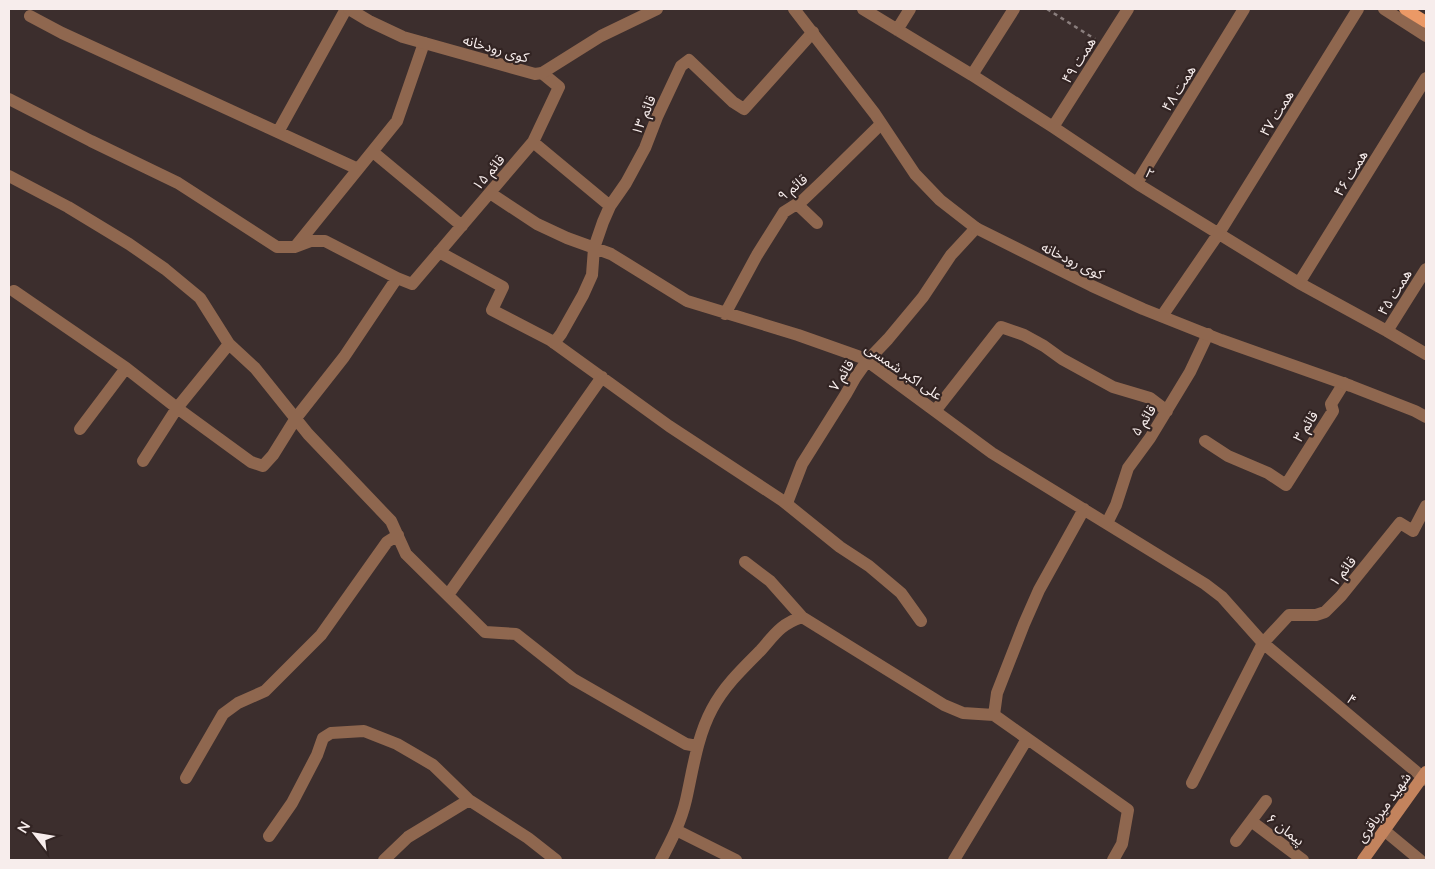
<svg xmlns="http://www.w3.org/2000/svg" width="1435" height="869" font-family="Lato,'Noto Sans Arabic',sans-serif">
<rect width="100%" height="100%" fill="#3c2e2d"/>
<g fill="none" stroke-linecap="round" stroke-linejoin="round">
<path stroke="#8a7e7d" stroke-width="2.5" stroke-dasharray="4 4" stroke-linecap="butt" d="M1047,9l48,30"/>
<path stroke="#8f674f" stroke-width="12" d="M863,9l109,66 81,52 88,59 158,97 88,48 39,23
M30,16l32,17 296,136
M897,30l13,-21
M972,75l42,-66
M9,99l82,42 87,42 99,64h18l16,-6h14l72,37 15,6 121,-142 26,-55 -17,-14
M1053,127l75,-118
M278,132l68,-123
M533,142l77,64
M373,152l89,74
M9,176l59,31 61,37 36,25 35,29 29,46 26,24 53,66 83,87 15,33 79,78 31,2 57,45 113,65 11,2
M1137,183l107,-174
M490,193l47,31 30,14 44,16 76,47 111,34 65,23 129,95 213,131 17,13 41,46 163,137
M797,204l20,19
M295,247l102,-126 27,-78
M439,252l64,35 -11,23 58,30 119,86 114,75 57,46 29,19 32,27 20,28
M1299,283l127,-205
M14,291l112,77 51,40 74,54 12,4 10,-11 23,-37 48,-61 53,-79
M725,314l32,-59 27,-43 19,-12 22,-21 56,-55
M1162,316l57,-83 139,-224
M1387,331l39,-62
M554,343l7,-9 22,-39 9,-20 2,-27 9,-26 7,-16 16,-23 19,-35 12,-31 24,-51 8,-6 44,42 11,7 69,-77
M935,411l66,-84 23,8 20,11 18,13 51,28 37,11 17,13
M80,429l46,-61
M1205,441l23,15 40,17 18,12 47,-74 -2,-7 13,-21
M143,461l34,-53 52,-64
M787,503l15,-39 44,-70 9,-16 12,-17 21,-22 35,-42 28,-42 25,-27
M1084,509l-45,81 -15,34 -27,69 -3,22 134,95 -6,34 -9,16
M1107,523l9,-18 12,-37 22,-30 40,-66 18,-38
M745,562l25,19 32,36 142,88 19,8 31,2
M448,595l154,-218
M186,778l37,-64 15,-11 27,-12 56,-56 66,-93 11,-7
M1192,783l71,-140 26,-28h27l9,-3 16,-16 59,-73 13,8 13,-25
M1251,821l52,39
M676,830l60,30
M1385,831l35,29
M269,836l23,-33 25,-48 6,-17 8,-5 33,-2 33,13 36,21 36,35 59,38 28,22
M1236,841l30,-40
M384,860l24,-23 61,-37
M661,860c10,-19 20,-38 25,-60 7,-31 11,-63 26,-91 12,-23 31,-41 49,-59 14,-16 20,-26 41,-33
M954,860l73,-121"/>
<path stroke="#8f674f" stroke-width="12" d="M349,9l20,12 34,16 132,37 7,-1 59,-37 56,-27
M794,9l81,105 40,60 25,26 36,28 116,58 51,23 78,31 130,46 64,25 11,6
M1384,9l42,27"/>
<path stroke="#c3835d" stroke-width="12" d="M1363,860l63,-88"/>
<path stroke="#eb9966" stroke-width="12" d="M1405,9l21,13"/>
</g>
<g text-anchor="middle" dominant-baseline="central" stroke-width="4.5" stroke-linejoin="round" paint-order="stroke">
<g font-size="14" fill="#f7edec" stroke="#322423">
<text transform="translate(496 48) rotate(16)">کوی رودخانه</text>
<text transform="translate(1078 60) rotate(-58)">همت ۴۹</text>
<text transform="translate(1178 88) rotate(-58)">همت ۴۸</text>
<text transform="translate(1276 113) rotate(-58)">همت ۴۷</text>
<text transform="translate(643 115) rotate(-67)">قائم ۱۳</text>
<text transform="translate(488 172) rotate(-50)">قائم ۱۵</text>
<text transform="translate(1150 173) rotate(32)">۲</text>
<text transform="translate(1350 173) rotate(-58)">همت ۴۶</text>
<text transform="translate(792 187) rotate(-39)">قائم ۹</text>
<text transform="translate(1073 260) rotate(26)">کوی رودخانه</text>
<text transform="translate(1394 292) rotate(-58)">همت ۴۵</text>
<text transform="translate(904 371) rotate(34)">علی اکبر شمسی</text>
<text transform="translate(841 375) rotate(-57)">قائم ۷</text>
<text transform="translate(1143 420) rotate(-57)">قائم ۵</text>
<text transform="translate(1305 426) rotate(-57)">قائم ۳</text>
<text transform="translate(1342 571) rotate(-51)">قائم ۱</text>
<text transform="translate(1352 699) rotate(40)">۴</text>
<text transform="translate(1383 807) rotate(-54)">شهید میرباقری</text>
<text transform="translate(1286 829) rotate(37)">پیمان ۶</text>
</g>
</g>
<rect width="1435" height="869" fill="none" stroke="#f7edec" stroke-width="20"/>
<g transform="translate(35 834) rotate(301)" stroke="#322423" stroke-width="4" paint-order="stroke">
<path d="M0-4L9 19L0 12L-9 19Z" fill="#f7edec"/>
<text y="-8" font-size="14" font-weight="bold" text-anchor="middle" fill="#f7edec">N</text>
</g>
</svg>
